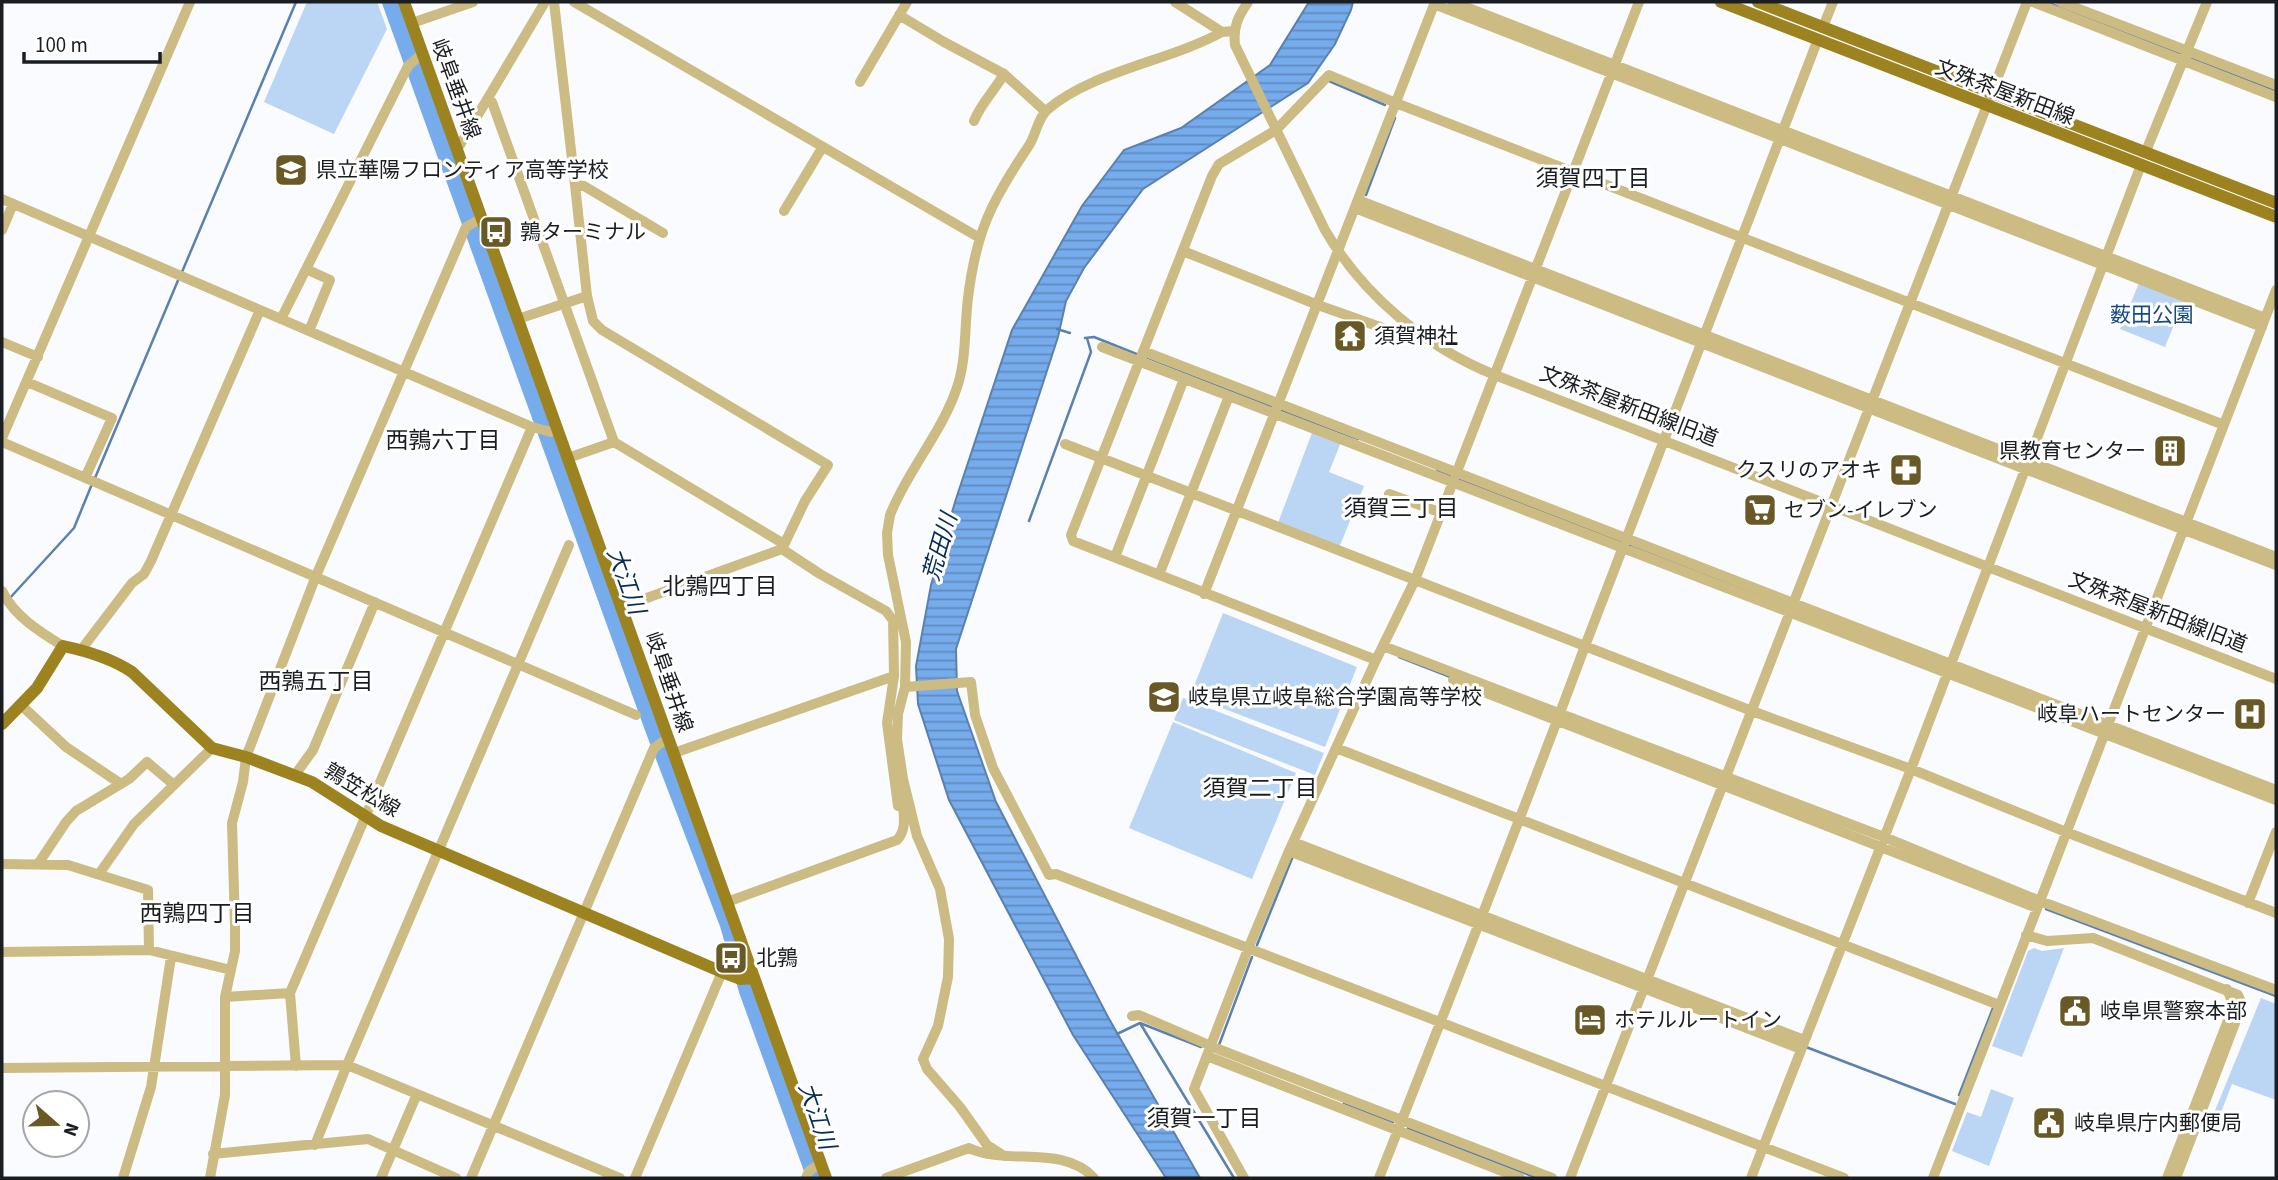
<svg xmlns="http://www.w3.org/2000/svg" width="2278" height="1180" font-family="'Source Sans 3','Noto Sans JP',sans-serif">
<defs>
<pattern id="water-rules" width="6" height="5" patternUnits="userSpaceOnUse" patternTransform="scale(1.75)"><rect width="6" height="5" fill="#76abec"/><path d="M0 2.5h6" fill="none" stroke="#608bbf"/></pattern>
</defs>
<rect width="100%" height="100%" fill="#f9fbfe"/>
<path fill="#bbd5f5" d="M307,2h70l10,27 -53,105 -70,-32z
M2139,283l45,17 -19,47 -45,-18z
M1313,430l28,12 -12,30 35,14 -25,62 -61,-25z
M1223,613l134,54 -32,80 -135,-51z
M1183,698l141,55 -9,22 -141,-55z
M1173,722l123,51 -44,106 -123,-51z
M2034,948l8,3 22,-3 -42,109 -30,-11 36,-95z
M2261,998l15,6v96l-44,-16 -14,36 -6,-2z
M1991,1089l23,9 -25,68 -37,-15 15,-39 14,5z"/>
<path fill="url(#water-rules)" stroke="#5a81af" stroke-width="2" d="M1309,2h44l-2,8 -16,34 -27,39 -165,106 -59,79 -18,33 -8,36 -102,312 1,42 39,111 112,215 92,161h-34l-93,-143 -124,-235 -31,-96 -2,-38 15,-81 24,-83 57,-172 70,-124 42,-56 57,-22 89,-63z"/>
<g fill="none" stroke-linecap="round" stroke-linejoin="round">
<path stroke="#5a81af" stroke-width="2.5" d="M2046,2l136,52
M2189,57l87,34
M1329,81l56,24
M1366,195l29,-77
M182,272l114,-270
M1057,329l13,4
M1085,338l9,-1 45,18
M1146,357l127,50
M1281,410l77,29
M1437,470l13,5
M95,478l84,-200
M1460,479l162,63
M1029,521l62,-169 -4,-14
M1630,545l153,60
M9,599l65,-71 18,-44
M1801,611l79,31
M1399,657l54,21
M2052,708l13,6
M2046,909l230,87
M1257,945l36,-89
M1140,1023l94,155
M1117,1034l23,-11 61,24
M1219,1045l33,-88
M1806,1047l149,57
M1959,1095l34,-87
M1344,1103l49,19
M1408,1128l129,50"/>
<path stroke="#76abec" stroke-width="16" d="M390,2l263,727 75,196 19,66 68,187"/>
<path stroke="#ccbb82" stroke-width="10" d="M554,2l21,183
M574,2l404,235
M1175,2l47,30
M1248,2c-10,15 -15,24 -13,43l90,185c38,65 100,117 170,145l781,304
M1453,2l812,316
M2033,2l243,95
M2061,2l215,83
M1434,4l828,323
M899,15l45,27 60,32 41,37
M412,23l61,-21
M1823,27l10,-25
M860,82l47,-80
M488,98l4,4 122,340 -46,16
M974,121c7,-18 21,-31 30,-47
M456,148l4,-3 85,-143
M2146,151l61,-149
M2,199l530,228 19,5 7,-2
M1358,200l918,357
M1355,208l670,261 251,96
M784,211l38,-63
M2,230l11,-26
M1183,251l135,54 96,34 7,-4
M306,269l24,11 -21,51
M587,296l-12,-111 9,1 79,47
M281,319l127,-253 15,-13
M518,319l69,-23 6,25 9,9 226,135 -23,36 -23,48
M2,342l36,15
M1102,347l1174,453
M1143,351l1133,439
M27,382l85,36 -27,60
M2,438l188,-436
M2,442l634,273
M614,442l170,102
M1065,444l687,267 159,58 155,63 210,81
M1389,494l53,19
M782,549l38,25 66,37 9,12
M1115,557l69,-178
M1159,575l70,-179
M2,591c12,25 38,41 61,55
M1204,594l231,-592
M622,607l160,-58
M893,619l1,57 -7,47 11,83
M1383,646l501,191 156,64 236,89
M81,650l51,-67 12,-9 7,-13 109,-251
M1376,660l-303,-119 -2,-6 141,-359 7,-12 57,-34 53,-55 67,28 828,322
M1453,680l584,228
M905,687l66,-5 4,33 18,53 56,107 7,-1 788,304
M21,705l45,42 55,37
M1336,748l663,257
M674,753l220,-77
M295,775l18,-25 62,-148
M1293,842l511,198
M1289,851l512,198
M2,864l66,1 80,25 1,60
M38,864l28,-42 10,-11 53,-32 18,-17 27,23
M99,874l35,-50 78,-76
M727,902l170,-62c11,-11 6,-29 5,-44
M2248,903l28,-71
M2026,935l21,6 46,-3 145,57 4,9 -2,6 -64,168
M2,952l147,-2 82,20
M225,997l65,-4
M1132,1016l7,-1 79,34 334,129
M1207,1056l313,122
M296,1066l-6,-73 242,-566
M2,1068l345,-3 273,113
M315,1145l32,-80 222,-520
M213,1154l155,-15 88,39
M1004,1156l-17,-11 -27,-38 -33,-38 -4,-10 15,-33 10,-49 1,-38 -9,-50 -23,-53 -14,-57 -6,-40 1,-25 7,-27 1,-45 -18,-87 -1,-22 3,-18c17,-43 49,-79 65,-122 12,-30 9,-63 13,-95 8,-66 23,-96 60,-151 8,-11 9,-28 19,-37 45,-39 123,-49 175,-78l11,-1
M123,1178l28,-91 20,-130
M210,1178l15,-83v-98l10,-46v-25l-3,-103 11,-41 3,-25 70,-181 150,-349 16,-9
M381,1178l36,-84
M471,1178l183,-430 14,-10
M635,1178l87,-206
M806,1178l3,-7 12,-8
M886,1178l83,-30c38,18 94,-4 125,30
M1244,1178l-50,-89 54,-140 41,-98 87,-191 39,-80 224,-578
M1379,1178c70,-177 140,-354 206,-532l233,-607
M1570,1178l457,-1176
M1751,1178l160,-409 230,-604
M1933,1178l343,-888
M2167,1178l65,-168 1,-6 -6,-15"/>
<path stroke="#9d8320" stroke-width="12" d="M404,2l422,1176
M1721,2l555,215
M1758,2l518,201
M2,724l35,-36 26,-42c24,5 48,12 69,26l80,76 34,9 66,25 69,44 341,146 19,7 12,-1"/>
</g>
<defs>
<symbol id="school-square" viewBox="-11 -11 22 22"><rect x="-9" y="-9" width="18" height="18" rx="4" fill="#685926" stroke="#fff"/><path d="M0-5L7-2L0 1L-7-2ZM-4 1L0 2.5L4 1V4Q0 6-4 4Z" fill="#fff"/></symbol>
<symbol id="bus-square" viewBox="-11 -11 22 22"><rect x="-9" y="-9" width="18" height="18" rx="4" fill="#685926" stroke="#fff"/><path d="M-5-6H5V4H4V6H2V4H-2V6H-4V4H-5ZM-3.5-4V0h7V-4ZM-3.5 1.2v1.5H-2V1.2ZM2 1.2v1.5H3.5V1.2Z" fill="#fff"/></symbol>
<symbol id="temple-square" viewBox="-11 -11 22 22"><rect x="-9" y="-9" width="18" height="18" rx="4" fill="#685926" stroke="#fff"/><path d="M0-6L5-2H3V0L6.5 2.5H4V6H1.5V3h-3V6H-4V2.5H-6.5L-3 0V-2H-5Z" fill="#fff"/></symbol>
<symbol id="building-square" viewBox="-11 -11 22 22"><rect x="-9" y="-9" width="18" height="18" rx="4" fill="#685926" stroke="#fff"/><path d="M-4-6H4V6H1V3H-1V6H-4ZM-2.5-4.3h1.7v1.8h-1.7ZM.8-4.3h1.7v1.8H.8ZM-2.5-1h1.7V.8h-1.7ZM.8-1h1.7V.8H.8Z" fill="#fff"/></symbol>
<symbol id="pharmacy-square" viewBox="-11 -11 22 22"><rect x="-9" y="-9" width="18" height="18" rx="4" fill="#685926" stroke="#fff"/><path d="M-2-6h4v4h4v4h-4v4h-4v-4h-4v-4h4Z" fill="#fff"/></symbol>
<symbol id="supermarket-square" viewBox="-11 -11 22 22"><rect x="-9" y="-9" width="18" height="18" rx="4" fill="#685926" stroke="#fff"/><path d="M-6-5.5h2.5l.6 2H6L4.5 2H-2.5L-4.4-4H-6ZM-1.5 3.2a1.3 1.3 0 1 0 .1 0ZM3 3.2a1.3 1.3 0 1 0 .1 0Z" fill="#fff"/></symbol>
<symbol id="hospital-square" viewBox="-11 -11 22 22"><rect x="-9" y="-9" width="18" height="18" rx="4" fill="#685926" stroke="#fff"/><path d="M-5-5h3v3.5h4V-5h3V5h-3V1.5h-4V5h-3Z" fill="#fff"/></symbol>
<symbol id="civic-square" viewBox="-11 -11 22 22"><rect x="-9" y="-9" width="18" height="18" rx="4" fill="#685926" stroke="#fff"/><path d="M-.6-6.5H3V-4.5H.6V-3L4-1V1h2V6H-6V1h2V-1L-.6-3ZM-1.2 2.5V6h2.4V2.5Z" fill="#fff"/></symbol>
<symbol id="hotel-square" viewBox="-11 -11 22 22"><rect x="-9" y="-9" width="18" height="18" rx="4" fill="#685926" stroke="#fff"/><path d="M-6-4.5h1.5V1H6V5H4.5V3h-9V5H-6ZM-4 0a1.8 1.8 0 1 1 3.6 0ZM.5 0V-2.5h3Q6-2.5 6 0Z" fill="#fff"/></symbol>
</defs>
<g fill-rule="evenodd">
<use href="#school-square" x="272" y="151" width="38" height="38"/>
<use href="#bus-square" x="477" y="213" width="38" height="38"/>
<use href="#temple-square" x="1331" y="317" width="38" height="38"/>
<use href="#building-square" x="2151" y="432" width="38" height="38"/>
<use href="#pharmacy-square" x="1887" y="451" width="38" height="38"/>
<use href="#supermarket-square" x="1741" y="491" width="38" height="38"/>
<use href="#school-square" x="1145" y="678" width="38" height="38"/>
<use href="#hospital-square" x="2231" y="695" width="38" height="38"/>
<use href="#bus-square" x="712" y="939" width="38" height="38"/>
<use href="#civic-square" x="2056" y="992" width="38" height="38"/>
<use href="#hotel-square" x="1571" y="1001" width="38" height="38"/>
<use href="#civic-square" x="2030" y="1104" width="38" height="38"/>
</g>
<g text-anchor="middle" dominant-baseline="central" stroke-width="6" stroke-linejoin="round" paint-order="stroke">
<g font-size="21" fill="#1a1e22" stroke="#fff">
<text transform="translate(456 89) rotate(70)">岐阜垂井線</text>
<text transform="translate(2005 92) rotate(21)">文殊茶屋新田線</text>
<text transform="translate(1629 406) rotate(21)">文殊茶屋新田線旧道</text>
<text transform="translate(2158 612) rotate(21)">文殊茶屋新田線旧道</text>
<text transform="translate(669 682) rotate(71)">岐阜垂井線</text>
<text transform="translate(362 790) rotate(31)">鶉笠松線</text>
</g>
<g font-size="21" fill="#1a1e22" stroke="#fff" text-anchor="start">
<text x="316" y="170">県立華陽フロンティア高等学校</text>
<text x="520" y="232">鶉ターミナル</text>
<text x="1374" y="336">須賀神社</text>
<text x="2146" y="451" text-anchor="end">県教育センター</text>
<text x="1882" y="470" text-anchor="end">クスリのアオキ</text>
<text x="1784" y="510">セブン-イレブン</text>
<text x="1188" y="697">岐阜県立岐阜総合学園高等学校</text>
<text x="2226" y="714" text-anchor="end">岐阜ハートセンター</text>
<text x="756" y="958">北鶉</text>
<text x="2100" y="1011">岐阜県警察本部</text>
<text x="1614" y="1020">ホテルルートイン</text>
<text x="2074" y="1123">岐阜県庁内郵便局</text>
</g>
<g font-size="21" fill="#144984" stroke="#fff">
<text x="2152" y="315">薮田公園</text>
</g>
<g font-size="23" fill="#1a1e22" stroke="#fff">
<text x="1593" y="178">須賀四丁目</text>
<text x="443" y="440">西鶉六丁目</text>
<text x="1401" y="508">須賀三丁目</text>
<text x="720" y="586">北鶉四丁目</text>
<text x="316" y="681">西鶉五丁目</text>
<text x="1260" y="788">須賀二丁目</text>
<text x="197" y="913">西鶉四丁目</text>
<text x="1204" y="1118">須賀一丁目</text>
</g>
<g font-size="23" font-style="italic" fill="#072c55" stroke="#fff">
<text transform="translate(940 547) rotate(-74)">荒田川</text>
<text transform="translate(626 581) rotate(70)">大江川</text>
<text transform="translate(817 1116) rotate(71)">大江川</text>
</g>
</g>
<rect width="2278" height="1180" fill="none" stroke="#1a1e22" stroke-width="7"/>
<g transform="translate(56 1124) rotate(110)"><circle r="33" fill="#ffffff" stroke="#a3a5a7" stroke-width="2"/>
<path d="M0-5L12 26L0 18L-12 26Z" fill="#685926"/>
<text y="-10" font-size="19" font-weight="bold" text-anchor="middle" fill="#1a1e22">N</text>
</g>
<path d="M24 52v10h136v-10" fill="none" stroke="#1a1e22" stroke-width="3.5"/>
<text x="35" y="52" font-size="21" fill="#1a1e22" stroke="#ffffff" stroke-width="5" paint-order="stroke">100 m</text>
</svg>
